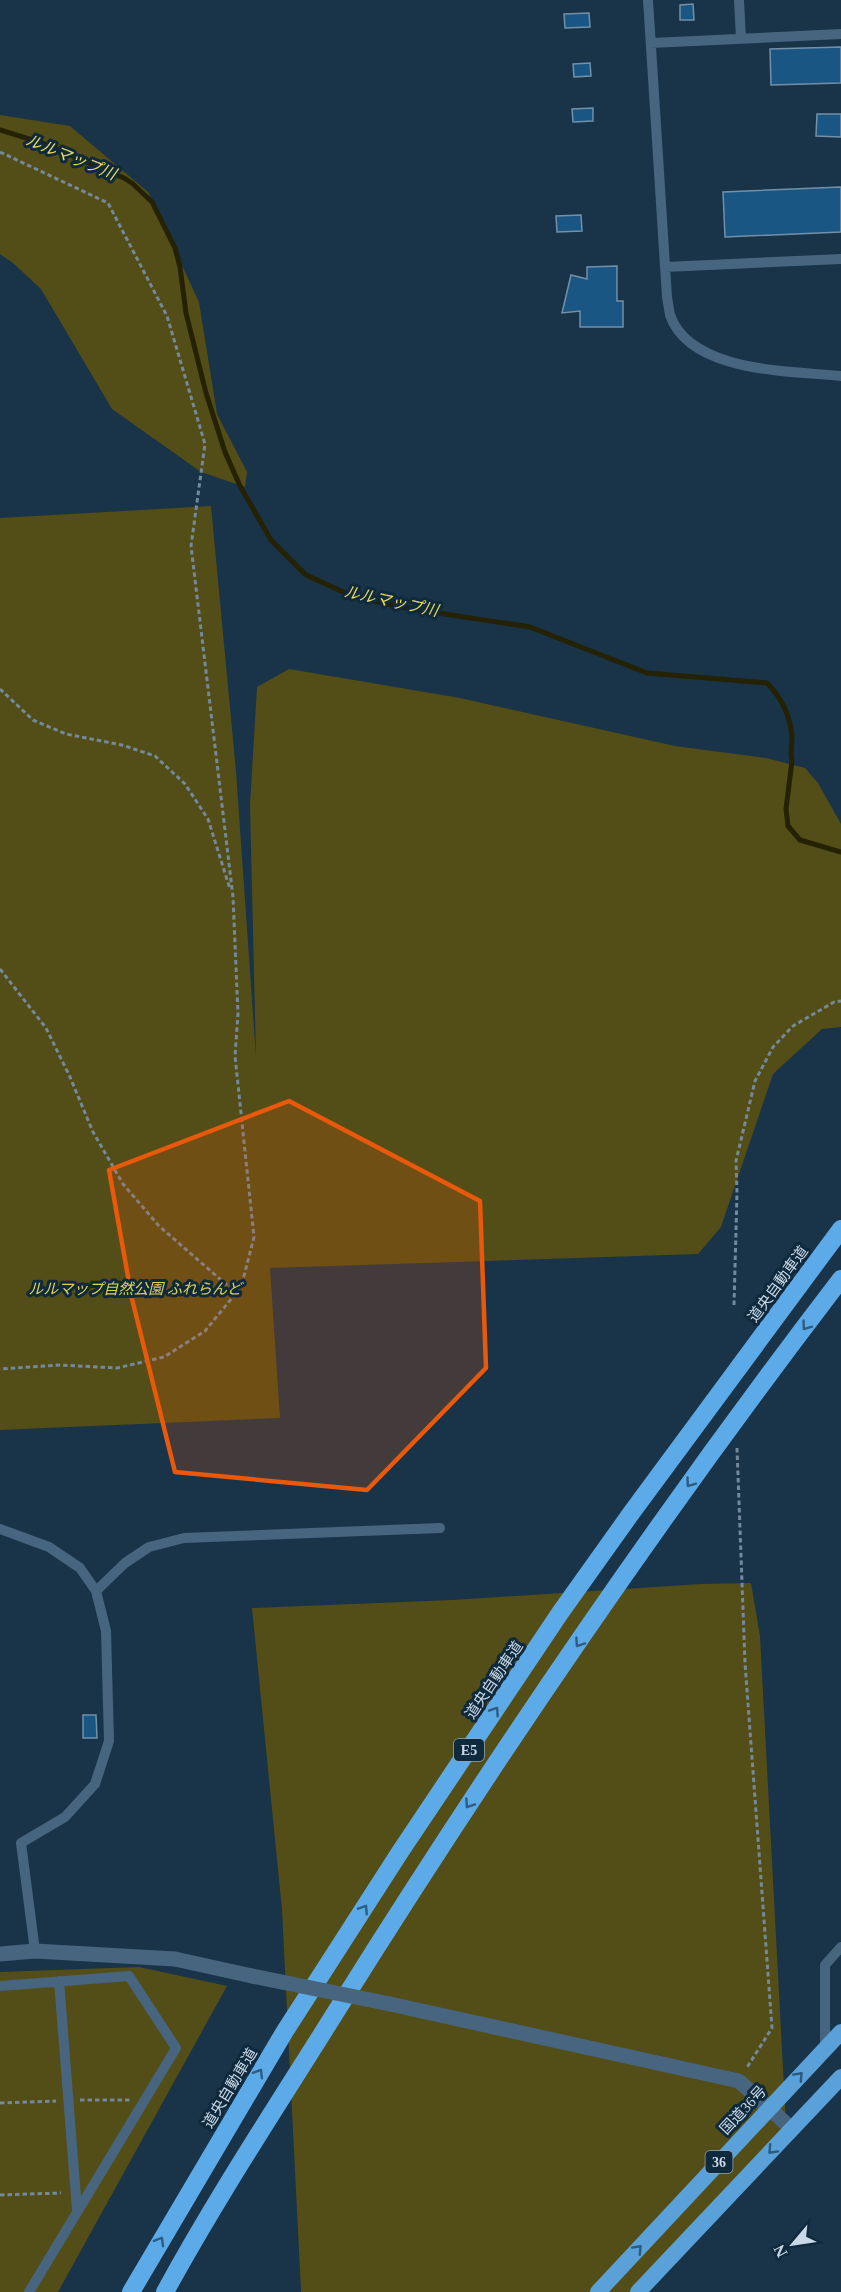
<svg xmlns="http://www.w3.org/2000/svg" width="841" height="2292" font-family="'Times New Roman','Noto Sans JP',serif">
<rect width="100%" height="100%" fill="#193348"/>
<path fill="#534d17" d="M0,115l70,11 78,66 51,110 18,112 30,58 -2,15 -44,-15 -89,-63 -71,-120 -28,-26 -13,-9z
M211,506l25,265 20,286 -6,-252 7,-118 32,-18 171,29 215,48 91,12 39,10 13,15 23,41v203l-19,2 -49,45 -52,153 -23,27 -428,14 10,150 -280,12v-912z
M751,1583l9,53 27,507 -139,149h-347l-19,-382 -30,-302 200,-8 249,-16z
M139,1967l88,19 -169,306h-58v-320z"/>
<g fill="none" stroke-linecap="round" stroke-linejoin="round">
<path stroke="#252103" stroke-width="5" d="M0,130l42,13 82,35 8,5 20,19 23,46 5,19 6,46 20,80 19,59 15,34 31,54 35,35 46,21 54,12 124,19 117,46 120,10c14,14 23,33 25,53 0,9 -2,16 0,25l-6,48 2,17 12,14 41,12"/>
</g>
<path fill="#195683" stroke="#7390a9" stroke-width="1.5" d="M693,4l1,16h-14v-15z
M589,13l1,14 -25,1 -1,-14z
M841,47v36l-70,2 -1,-36z
M590,63l1,13 -17,1 -1,-13z
M593,108v13l-20,1 -1,-13z
M817,114h24v23l-25,-1z
M841,187v45l-116,5 -2,-45z
M581,215l1,16 -25,1 -1,-16z
M617,266v35h6v26h-43v-16l-18,2 9,-38 16,4v-12z
M83,1715h13l1,23h-14z"/>
<g fill="none" stroke-linecap="round" stroke-linejoin="round">
<path stroke="#74899a" stroke-width="3" stroke-dasharray="4.5 3" stroke-linecap="butt" d="M0,152l108,51 59,113 38,128 -14,102 42,351 5,117 -3,42 19,181 -10,39 -8,17 -31,38 -41,26 -47,11 -57,-3 -60,4
M0,689l33,31 33,14 56,11 33,11 30,28 23,35 22,70
M0,969l46,59 24,49 23,55 30,52 36,42 77,67
M734,1305l3,-112 -1,-32 19,-80 18,-34 20,-21 41,-24 7,-1
M737,1448l8,215 27,365 -26,41
M80,2100h51
M0,2103l56,-2
M0,2195l61,-2"/>
<path stroke="#47657e" stroke-width="10" d="M648,0l19,297c1,6 2,12 3,18 20,58 122,56 171,61
M739,0l2,39
M651,43l190,-9
M665,267l176,-8
M0,1529l49,18 31,21 16,23 10,40 3,110 -14,43 -30,33 -44,26 14,108
M96,1591l29,-28 24,-16 35,-9 256,-10
M59,1981l18,229
M0,1986l129,-10 47,72 -147,244
M825,2049v-84l16,-18"/>
<path stroke="#47657e" stroke-width="15" d="M175,1959l77,17
M390,2004l349,77 53,48"/>
<path stroke="#47657e" stroke-width="15" d="M0,1954l35,-3 140,8"/>
<path stroke="#5aa0d9" stroke-width="16" d="M598,2292l243,-260
M638,2292l203,-215"/>
<path stroke="#5daae8" stroke-width="18" d="M131,2292l154,-261 115,-179 160,-239 72,-101 209,-283
M165,2292c53,-97 114,-189 172,-282 157,-251 324,-496 504,-731"/>
<path stroke="#47657e" stroke-width="15" d="M252,1976l138,28"/>
</g>
<defs><path id="oneway-chevron" d="M-2-3.5L2.5 0L-2 3.5" fill="none" stroke-width="1.6" stroke-linecap="round" stroke-linejoin="round" transform="scale(1.5)"/></defs>
<g stroke="#2e5d81">
<use href="#oneway-chevron" transform="translate(806 1326) rotate(126)"/>
<use href="#oneway-chevron" transform="translate(690 1483) rotate(126)"/>
<use href="#oneway-chevron" transform="translate(579 1643) rotate(124)"/>
<use href="#oneway-chevron" transform="translate(495 1711) rotate(-56)"/>
<use href="#oneway-chevron" transform="translate(469 1804) rotate(124)"/>
<use href="#oneway-chevron" transform="translate(364 1909) rotate(-57)"/>
<use href="#oneway-chevron" transform="translate(259 2073) rotate(-59)"/>
<use href="#oneway-chevron" transform="translate(160 2241) rotate(-60)"/>
</g>
<g stroke="#2d597b">
<use href="#oneway-chevron" transform="translate(799 2076) rotate(-47)"/>
<use href="#oneway-chevron" transform="translate(772 2150) rotate(133)"/>
<use href="#oneway-chevron" transform="translate(638 2249) rotate(-47)"/>
</g>
<path fill="#e8590c" fill-opacity="0.2" stroke="#e8590c" stroke-width="4.5" stroke-linejoin="round" d="M289,1101l191,100 6,167 -119,122 -192,-18 -43,-173 -23,-129z"/>
<g text-anchor="middle" dominant-baseline="central" stroke-width="6" stroke-linejoin="round" paint-order="stroke">
<g fill="#0f293d" stroke="#92a4b4" stroke-width="1.5">
<rect x="454" y="1739" width="30" height="22" rx="4.5"/>
<rect x="705.5" y="2151" width="27" height="22" rx="4.5"/>
</g>
<g font-size="14" font-weight="bold" fill="#cad9e7">
<text x="469" y="1750">E5</text>
<text x="719" y="2162">36</text>
</g>
<g font-size="15" fill="#cad9e7" stroke="#0f293d">
<text transform="translate(778 1284) rotate(-54)">道央自動車道</text>
<text transform="translate(494 1680) rotate(-56)">道央自動車道</text>
<text transform="translate(230 2088) rotate(-59)">道央自動車道</text>
<text transform="translate(743 2110) rotate(-47)">国道36号</text>
</g>
<g font-size="15" font-style="italic" fill="#e2d351" stroke="#0f293d">
<text x="135" y="1289">ルルマップ自然公園 ふれらんど</text>
</g>
<g font-size="16" font-style="italic" fill="#eadb5a" stroke="#0f293d">
<text transform="translate(71 157) rotate(22)">ルルマップ川</text>
<text transform="translate(391 601) rotate(12)">ルルマップ川</text>
</g>
</g>
<g transform="translate(793 2244) rotate(241)" stroke="#0f293d" stroke-width="4.5" paint-order="stroke">
<path d="M0-4.5L10 22L0 15L-10 22Z" fill="#cad9e7"/>
<text y="-9" font-size="16" font-weight="bold" text-anchor="middle" fill="#cad9e7">N</text>
</g>
</svg>
